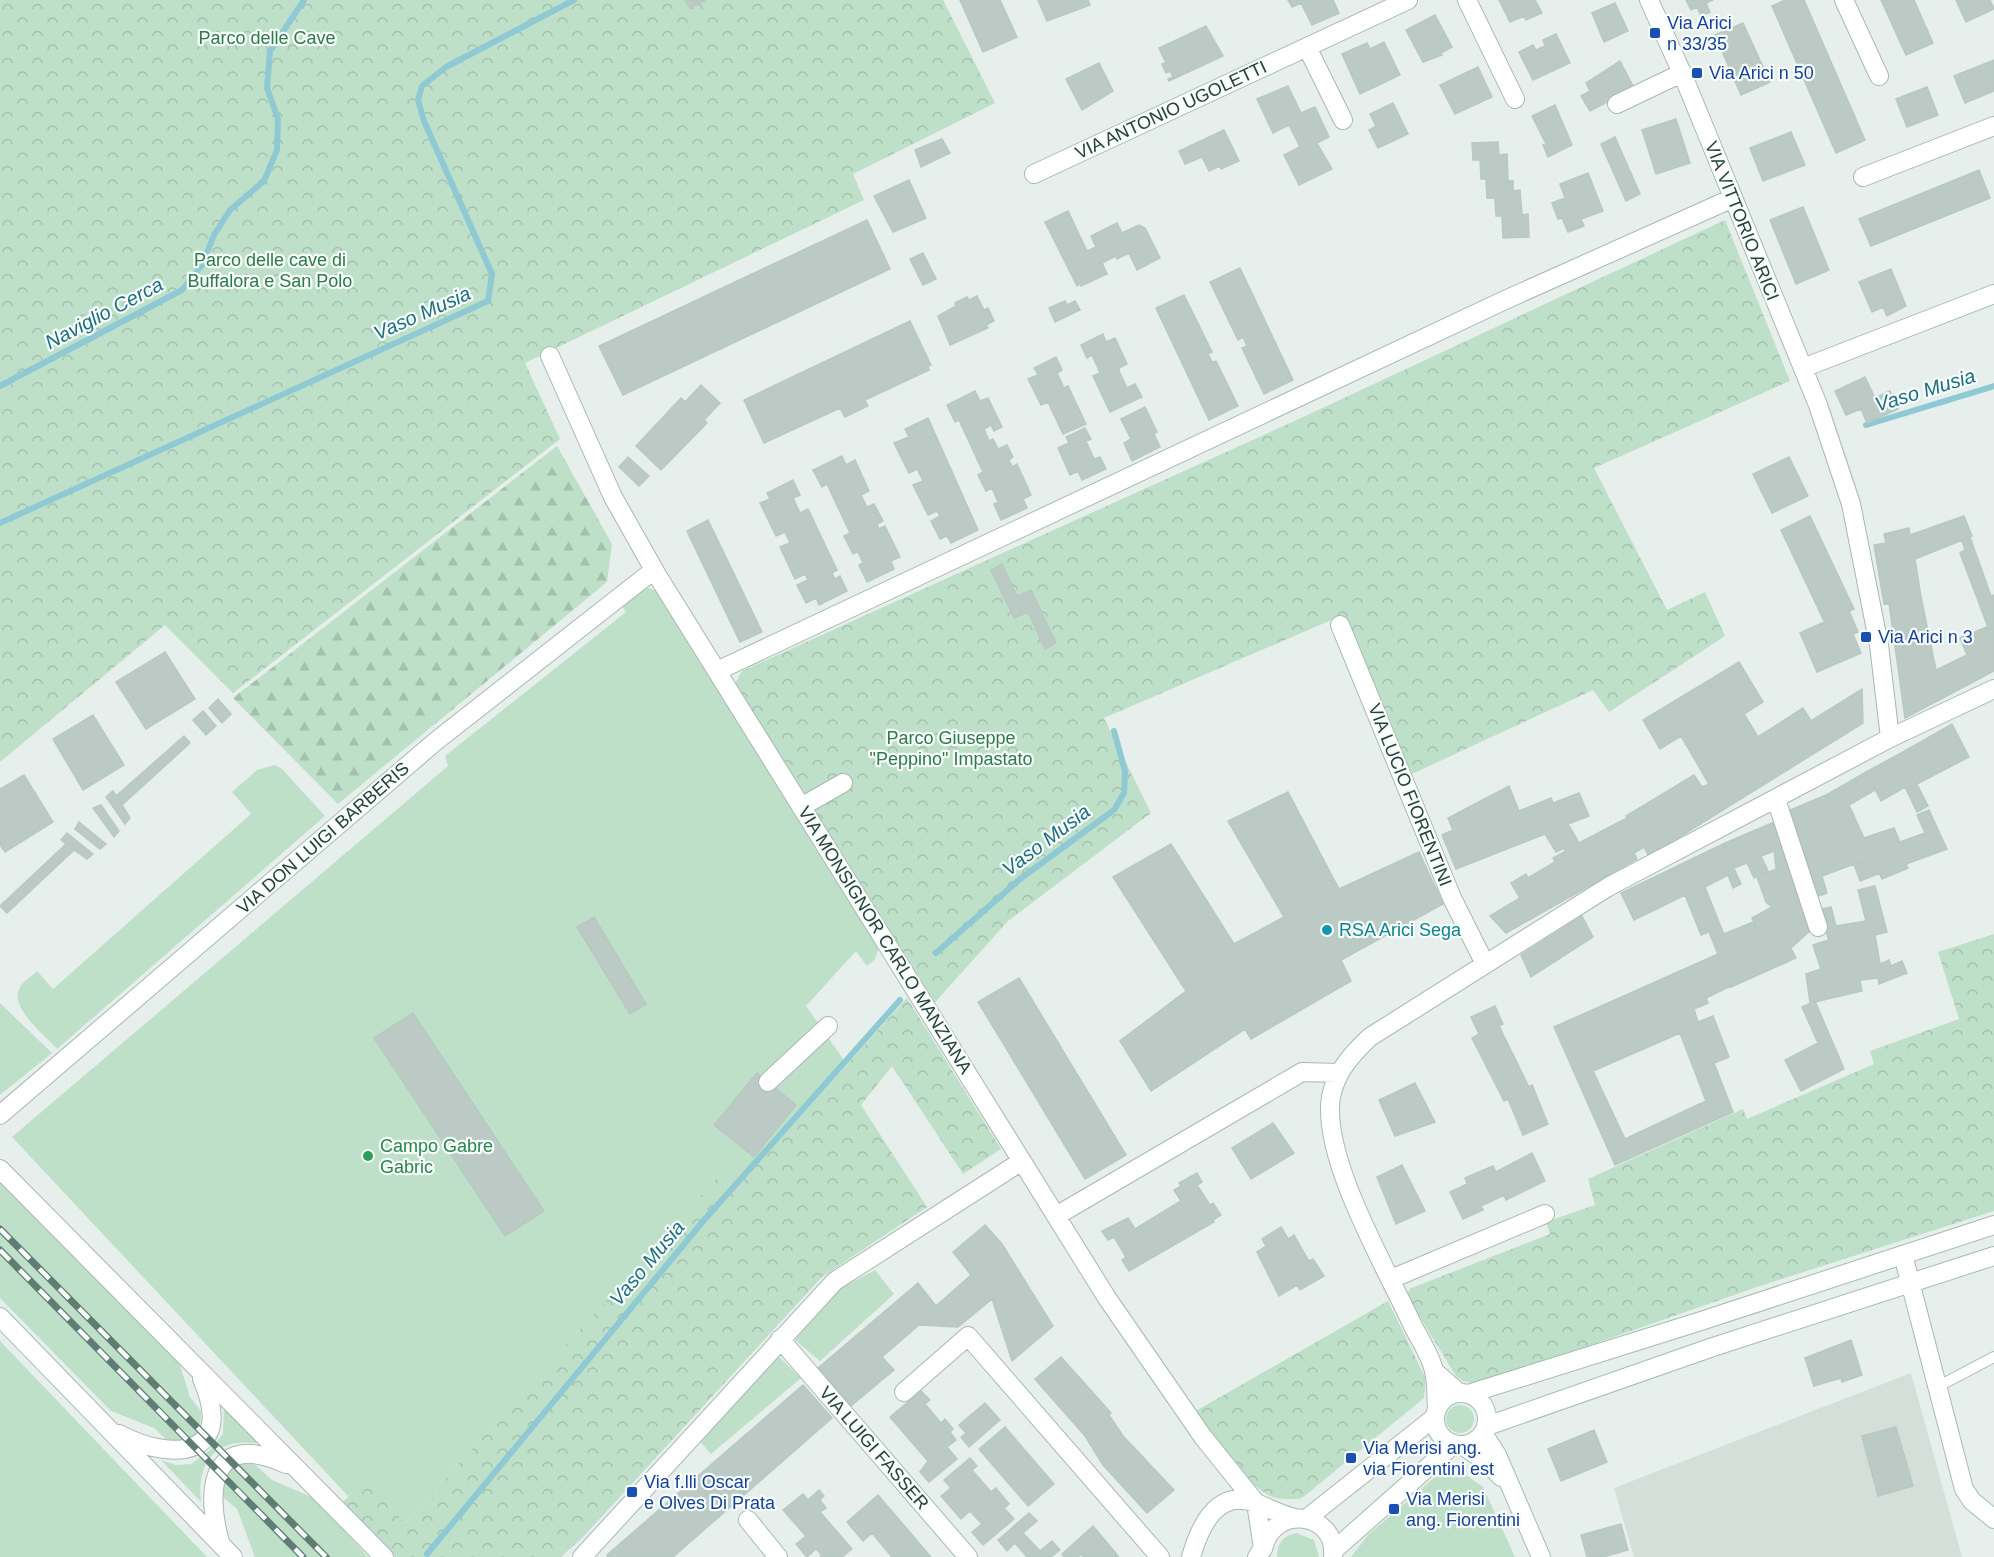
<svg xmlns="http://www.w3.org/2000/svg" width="1994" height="1557" font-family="Helvetica,sans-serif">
<defs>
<pattern id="forest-firs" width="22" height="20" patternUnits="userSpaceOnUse" patternTransform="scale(1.5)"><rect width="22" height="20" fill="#bfe0c8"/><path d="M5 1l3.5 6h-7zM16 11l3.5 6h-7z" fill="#a4c1ad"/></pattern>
<pattern id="park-crowns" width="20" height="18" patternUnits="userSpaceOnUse" patternTransform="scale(1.5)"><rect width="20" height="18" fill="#bfe0c8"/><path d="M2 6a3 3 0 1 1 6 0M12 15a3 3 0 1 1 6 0" fill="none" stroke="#a4c1ad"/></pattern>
</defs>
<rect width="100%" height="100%" fill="#e6efeb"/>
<path fill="#d4dfda" d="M1911,1373l51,184h-328l-20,-69z"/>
<path fill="#bfe0c8" d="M647,587l9,4 108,166 116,187 -5,15 -8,7 -11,-15 -50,55 40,57 -115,131 -12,-17 -314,346 -42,-42 -15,15 -336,-359 436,-371 -3,-10 181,-144 -4,-6z
M275,765l7,4 43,47 -268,233c-11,-13 -43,-37 -39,-57 2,-9 13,-15 19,-21l16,18 198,-175 -19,-22 25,-22z
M0,1003l52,50 -52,42z
M0,1179l176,174 14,44 11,14c0,16 -2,23 -16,32l-18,-3 -13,-12 -43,-17 -111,-113z
M875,1270l19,24 -74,67 -25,-21 45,-51z
M0,1341l207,216h-207z
M777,1355l24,23 -90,76 -14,-16z
M224,1404l38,40c-43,-8 -66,15 -61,58l-40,-42 15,5 15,-1 18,-13 14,-17z
M1446 1419a14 14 0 1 1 28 0a14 14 0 1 1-28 0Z
M238,1464h16l18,16 44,19 52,58h-113l-18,-48 -14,-12c-1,-17 -1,-25 15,-33z
M1450,1464l33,23 32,70h-164l17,-22z
M1296,1533l18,7 5,17h-42c0,-14 6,-21 19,-24z"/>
<path fill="url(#forest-firs)" d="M557,446l55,98 -5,38 -269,222 -105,-106z"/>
<path fill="url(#park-crowns)" d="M0,0h943l52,103 -142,71 11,26 -339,163 35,76 -327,254 -68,-68 -165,137z
M1725,220l65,161 -196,87 73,142 38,-18 20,44 -116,76 -16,-22 -181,84 -69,-159 -239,103 47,95 -143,108 -80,89 -198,-317 12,-22 559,-253z
M1994,934v277l-234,75 -281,98 -16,-3 -7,-5 -51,-83 5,-2 -1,-2 141,-55 -4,-12 49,-17 -7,-26 155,-70 4,10 127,-55 -4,-13 89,-32 -21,-67z
M907,998l94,151 -38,25 -71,-108 -31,39 66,102 -105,70 -238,259 -23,21h-166l-53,-54 21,-23 42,43 314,-347 12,17z
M1388,1301l38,78 -2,19 -122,100c-11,2 -22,2 -32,-2 -23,-11 -59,-63 -76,-84z"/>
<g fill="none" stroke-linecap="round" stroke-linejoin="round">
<path stroke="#8ec9d4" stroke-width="6" d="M0,386l182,-96 20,-25 12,-30 16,-25 34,-29 13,-31 1,-31 -11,-31 3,-37 34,-51
M1866,425l128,-39
M0,523l488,-222 4,-27 -68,-153 -6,-21 4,-14 24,-19 128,-67
M936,953l84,-74 94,-69 10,-17 1,-22 -11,-40
M427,1554l278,-335 195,-219"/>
</g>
<path fill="#bbcac4" stroke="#b8c9c2" stroke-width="1.5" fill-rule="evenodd" d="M685,0h20l-15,9z
M960,0h40l17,37 -34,15z
M1038,0h50l2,5 -43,16z
M1288,0h45l6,13 -27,12 -11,-22 -9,4z
M1499,0h36l7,13 -16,7 -2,-4 -14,6z
M1686,0h27l-7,3 4,9 -9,4 -4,-9 -6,3z
M1785,0h19l61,140 -29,13 -64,-147z
M1881,0h33l19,43 -27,12z
M1956,0h34l4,9 -28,13z
M1615,3l13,28 -24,11 -12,-29z
M1435,15l17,32 -11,6 1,2 -19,7 -17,-32z
M1743,23l27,59 -29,13 -26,-60z
M1206,26l17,30 -54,25 -1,-2 5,-2 -3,-6 -4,2 -4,-9 4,-1 -7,-15z
M1556,34l14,29 -37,17 -14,-28 14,-7 3,5 9,-4 -2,-6z
M1384,42l16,33 -40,19 -18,-40 25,-11 3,6z
M1994,60v31l-29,12 -11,-27z
M1620,61l14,27 -44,23 -9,-15 9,-5 -4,-8z
M1099,63l14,28 -31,19 -16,-31z
M1478,67l14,30 -37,17 -15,-29z
M1288,86l13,27 14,-6 14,30 -12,6 15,26 -33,16 -15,-30 16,-8 -11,-22 -16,8 -16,-34z
M1927,87l11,28 -31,12 -11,-28z
M1393,103l15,31 -30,14 -9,-18 7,-4 -6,-12z
M1555,105l17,40 -24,12 -5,-12 3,-1 -14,-28z
M1676,119l14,44 -34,11 -14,-44z
M1224,130l15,31 -18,8 -1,-3 -11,5 -7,-14 -17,7 -6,-13z
M1791,132l14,33 -42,16 -13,-33z
M1615,137l25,57 -14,7 -25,-57z
M942,139l8,14 -29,14 -6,-17z
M1498,142l1,13 8,-1 1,27h5v10l7,-1 2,25 6,-1 1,23 -26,1 -1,-22h-6l-1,-18h-8l-1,-19h-5l-1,-19h-7l-1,-17z
M1979,170l11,28 -119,48 -12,-27z
M1588,173l15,38 -22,8 3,7 -16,6 -6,-14 -4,1 -6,-16 13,-5 -5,-14z
M909,180l17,38 -33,14 -19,-36z
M1803,207l26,63 -33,14 -26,-64z
M1068,211l19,40 9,-4 -5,-11 26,-13 5,10 17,-8 6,3 15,30 -23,12 -8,-17 -12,6 -1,-3 -14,7 5,11 -26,12 -1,-2 -3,2 -32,-64z
M867,220l23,49 -267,126 -24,-49z
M923,253l13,26 -13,6 -13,-26z
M1240,268l53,112 -29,14 -22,-46 5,-2 -4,-9 -5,3 -28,-58z
M1891,269l15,37 -19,10 -4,-9 -11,5 -13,-30z
M1184,295l28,57 -4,2 4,8 4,-1 22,45 -29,14 -53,-112z
M977,296l7,14 4,-2 6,13 -8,4 2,3 -38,17 -12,-29 18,-10 -1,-3 12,-6 2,3z
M1065,301l2,4 8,-4 5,9 -25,12 -6,-14z
M910,321l21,44 -3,1 1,4 -64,30 3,6 -23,11 -5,-9 -76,35 -20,-43z
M1103,334l3,8 9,-4 12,26 -8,4v3l8,17 8,-4 7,13 -32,15 -17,-36 7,-3 -8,-18 -5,3 -6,-13z
M1056,357l6,13 -5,3 7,15 4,-2 18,38 -23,10 -15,-32 -7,3 -13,-26 10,-4 -4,-7z
M1865,377l10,21 15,-7 8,18 -31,14 -6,-14 -15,6 -11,-24z
M701,385l19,18 -16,17 3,3 -46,47 -25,-24 45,-48 4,4z
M975,391l5,10 8,-3 14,29 -8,4 -3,-6 -7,4 5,12 4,-2 5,10 9,-4 6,12 -4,3 3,7 5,-3 14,31 -8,4 4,9 -26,12 -7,-16 4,-2 -6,-14 -6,3 -8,-16 5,-3 -24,-52 -4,2 -8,-17z
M1145,407l12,25 -3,2 6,13 -28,14 -8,-18 7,-4 -10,-20z
M928,418l50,112 -27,13 -4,-7 -7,3 -9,-18 9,-5 -3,-5 -9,4 -15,-30 10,-4 -6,-12 -8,4 -15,-30 15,-6 -4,-8z
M1085,428l6,11 -5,2 8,18 6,-2 6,12 -24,11 -4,-9 -8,4 -12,-27 11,-5 -3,-6z
M842,456l4,9 9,-5 14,31 -8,4 6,12 7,-3 9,17 -6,3 2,5 6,-3 15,31 -9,4 3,8 -27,13 -8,-17 4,-2 -5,-11 -5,2 -9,-18 6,-3 -23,-49 -5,3 -9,-17z
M628,457l21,19 -10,10 -20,-19z
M1789,457l19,39 -36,17 -19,-39z
M793,480l7,15 -7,3 7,15 8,-4 29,61 -5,3 3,6 5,-3 7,15 -28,14 -3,-7 -10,5 -9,-18 11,-5 -3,-6 -10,5 -15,-32 10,-4 -5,-11 -9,4 -16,-33 10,-4 -3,-6z
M1810,516l44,93 -29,14 -44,-93z
M1964,516l8,20 -57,23 6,38 -37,7 -10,-59 12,-2 -2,-9 25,-6 1,7z
M708,520l54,112 -22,10 -53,-111z
M1970,537l21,59 3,-1v48l-34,-90 5,-3 -3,-10z
M1002,564l15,32 14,-6 25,53 -11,6 -17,-37 -14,6 -23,-48z
M1921,597l15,73 31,-15 -7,-17 27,-11 7,16v28l-89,47 -16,-115z
M1849,611l9,21 -5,2 8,19 -44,19 -17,-39z
M165,652l30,47 -49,30 -30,-47z
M1739,662l24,40 -19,12 14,23 45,-29 8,13 51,-32 1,34 -214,133 -23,-40 68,-41 8,12 7,-3 -28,-48 -21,13 -17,-29z
M218,699l13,15 -9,9 -13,-15z
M203,711l13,15 -10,9 -13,-15z
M93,715l31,50 -41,25 -30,-51z
M1952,724l17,33 -52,27 -16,-31z
M184,736l6,7 -68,62 8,13 -5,6 -19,-27 7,-6 3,5z
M1901,753l27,53 -11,6 -12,-25 -24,14 -15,-29z
M1866,772l9,18 -26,15 24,53 -19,6 -28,-69z
M24,775l29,47 -48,30 -5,-7v-56z
M1509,786l10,25 32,-13 2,5 26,-10 10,23 -21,8 11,19 48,-25 17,29 -10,6 3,6 -131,74 -16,-17 30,-18 -9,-15 15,-9 2,4 27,-16 -2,-4 13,-7 -2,-3 -8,4 -11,-18 -89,35 -14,-34 11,-5 -5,-12z
M1288,792l51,97 80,-37 24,52 -102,56 10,21 -100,58 -6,-10 -94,62 -31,-50 66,-50 -73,-114 58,-33 63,100 50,-27 -56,-96z
M1826,795l14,35 -41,18 -11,-37z
M101,805l18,26 -5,6 -21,-29z
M1929,810l18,39 -41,15 2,4 -26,11 -18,-41 30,-10 6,14 25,-9 -8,-18z
M1779,820l12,43 -15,5 -2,-17 -13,5 7,15 -14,7 -7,-15 -13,5 -11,-24z
M79,822l27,22 -6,5 -25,-20z
M1840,830l14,34 -32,12 5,17 -14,5 -14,-50z
M67,833l26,21 -6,5 -13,-9 -67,63 -7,-7 66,-62 -5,-4z
M1723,844l18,40 -8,4 -5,-13 -23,12 16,40 -20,8 -16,-40 -51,25 -13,-27z
M1873,858l7,15 -20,8 -6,-17z
M1791,863l22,65 -22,20 5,10 -20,9 -24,-49 20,-11 -6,-5 -9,-25z
M1875,886l12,46 -12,3 5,29 9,-4 2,6 11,-5 5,12 -28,11 -1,-6 -18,2 2,11 -52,12 -4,-29 15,-5 -8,-24 16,-5 -11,-30 13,-3 5,19 30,-5 -8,-31z
M1582,916l11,21 -62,40 -10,-22z
M594,917l52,87 -16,10 -53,-87z
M1753,922l23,45 -45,20 -22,-55 12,-5 3,7z
M1718,954l13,32 -25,12 2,5 -14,6 4,13 15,-6 16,41 -15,6 19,49 -118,53 -61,-138zM1680,1033l26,68 -81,38 -32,-68z
M1019,978l107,177 -41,24 -107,-177z
M1815,1001l29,68 -43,22 -16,-31 33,-17 -16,-36z
M1495,1006l8,18 -4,2 30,61 3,-2 16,39 -25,11 -15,-36 -4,2 -32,-63 7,-4 -8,-17z
M413,1013l131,198 -39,25 -131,-198z
M757,1073l39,32 -42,52 -40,-32z
M1415,1083l20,39 -40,14 -16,-36z
M1273,1123l21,30 -43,26 -19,-31z
M1532,1153l13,28 -39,19 -2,-5 -23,11 2,4 -20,9 -13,-27 17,-8 -2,-6 28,-12 3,6z
M1402,1165l23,46 -29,13 -19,-47z
M1197,1173l5,9 -5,3 13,20 3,-2 8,12 -8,5 1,2 -85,49 -7,-11 4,-3 -12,-20 -6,3 -6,-9 26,-13 7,11 46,-28 -7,-11 7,-4 -2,-3z
M985,1225l17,19 51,82 -41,35 -20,-62 -34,28 -39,-2 -37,32 12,13 -43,36 -33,-38 100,-85 18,23 35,-31 -18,-23z
M1281,1227l7,12 6,-4 15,26 4,-2 11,17 -24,14 -3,-5 -18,11 -22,-44 9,-6 -4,-7z
M1851,1340l11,35 -20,7 -1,-4 -27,8 -9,-28z
M1061,1357l50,56 -2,2 14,21 51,54 -27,23 -44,-48 -18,-29 -50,-57z
M803,1385l29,33 -159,139h-65l-1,-2z
M921,1391l9,9 -5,4 16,19 4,-4 8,10 -3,3 6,8 -9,7 10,12 -28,23 -9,-10 8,-11 -38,-44z
M985,1403l15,17 -31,27 -8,-10 5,-4 -7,-8z
M1005,1427l49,57 -26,22 -49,-57z
M1896,1427l17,59 -35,10 -16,-60z
M1594,1430l13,32 -46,19 -13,-32z
M970,1458l7,8 -5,4 19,22 5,-4 13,16 -5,4 10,11 -31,26 -11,-13 10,-8 -12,-13 -9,8 -20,-23 10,-8 -7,-8z
M819,1490l5,6 -4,4 6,8 -6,4 32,37 -10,8h-22l2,-2 -6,-6 -9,8 -11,-13 10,-8 -23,-26 20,-16 5,6z
M878,1495l53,62h-39l-20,-24 -9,8 -16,-19z
M1029,1513l8,8 -14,12 17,18 12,-10 8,9 -9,7h-24l-12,-14 -8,8 -9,-11z
M1621,1524l7,26 -25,7h-16l-6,-22z
M1093,1526l26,31h-36l-2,-3 -3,3h-14l-2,-3z"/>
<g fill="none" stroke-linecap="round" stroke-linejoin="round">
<defs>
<path id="lane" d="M1937,1387l57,-30"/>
<path id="street" d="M1467,0l48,99
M1649,0l33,73 136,332 33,99 28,141 11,93
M1844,0l35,76
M1307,47l36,73
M1617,104l65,-31
M1034,174l374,-174
M1863,177l131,-51
M550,356l63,141 44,78 450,723 96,139 53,66 7,45 -6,9
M1803,368l191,-74
M1340,625l112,273 33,66
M717,671l788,-371 228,-102
M1776,799l42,128
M801,807l42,-24
M768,1082l60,-56
M0,1115l436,-374 218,-171
M0,1169l384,388
M1056,1216l246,-144 37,1
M1903,1255l61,234 8,12 22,18
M1391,1279l154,-65
M0,1317l233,240
M780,1339l188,218
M1434,1371l25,22
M904,1392l64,-56 192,221
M1437,1408c-1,-12 0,-25 -3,-37 -3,-15 -14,-31 -21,-45 -26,-57 -92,-168 -82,-229 5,-26 21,-43 39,-60l238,-150 282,-149 104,-49
M119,1434c55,29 117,22 83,-55
M1306,1519l129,-102
M748,1520l30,37
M220,1542c-16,-58 -6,-111 66,-78
M1263,1549c10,-46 75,-37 70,8
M1333,1551l121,-107
M582,1557l253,-276 187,-120
M1191,1557c9,-31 26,-69 65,-54 13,5 25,12 39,15"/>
<path id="secondary" d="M1435 1419a26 26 0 1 1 52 0a26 26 0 1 1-52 0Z
M1468,1394l233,-73 293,-96
M1487,1426l226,-79 281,-91
M1483,1433l14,22 44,102
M1462,1445l26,18 13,14"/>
</defs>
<use href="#lane" stroke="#a8b8b2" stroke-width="12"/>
<use href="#street" stroke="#a8b8b2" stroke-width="20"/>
<use href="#secondary" stroke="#a4bbb3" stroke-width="20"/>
<use href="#lane" stroke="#fff" stroke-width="10"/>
<use href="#street" stroke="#fff" stroke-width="18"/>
<use href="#secondary" stroke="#fff" stroke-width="18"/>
<defs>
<path id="rail" d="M0,1229l326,328
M0,1250l303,307"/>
</defs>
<use href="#rail" stroke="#5f7d75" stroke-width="7"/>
<use href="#rail" stroke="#f7fbf9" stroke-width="4.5" stroke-dasharray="14" stroke-linecap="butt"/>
</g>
<g fill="#1a4fb4" stroke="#f7fbf9" stroke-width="2">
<rect x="1649" y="27" width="12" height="12" rx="3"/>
<rect x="1691" y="67" width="12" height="12" rx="3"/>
<rect x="1860" y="631" width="12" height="12" rx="3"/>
<rect x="1345" y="1452" width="12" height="12" rx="3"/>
<rect x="626" y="1486" width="12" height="12" rx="3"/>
<rect x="1388" y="1503" width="12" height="12" rx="3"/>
</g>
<circle fill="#0f9aa8" stroke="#f7fbf9" stroke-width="2" cx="1327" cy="930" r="6"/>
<circle fill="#2e9e5b" stroke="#f7fbf9" stroke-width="2" cx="368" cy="1156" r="6"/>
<g text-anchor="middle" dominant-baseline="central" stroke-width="4.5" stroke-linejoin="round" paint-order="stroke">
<g font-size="18" fill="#164399" stroke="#f7fbf9" text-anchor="start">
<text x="1667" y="23">Via Arici<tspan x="1667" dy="21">n 33/35</tspan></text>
<text x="1709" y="73">Via Arici n 50</text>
<text x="1878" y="637">Via Arici n 3</text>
<text x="1363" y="1448">Via Merisi ang.<tspan x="1363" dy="21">via Fiorentini est</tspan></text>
<text x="644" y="1482">Via f.lli Oscar<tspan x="644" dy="21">e Olves Di Prata</tspan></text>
<text x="1406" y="1499">Via Merisi<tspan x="1406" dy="21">ang. Fiorentini</tspan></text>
</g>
<g font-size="18" fill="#2d7a4b" stroke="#f7fbf9">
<text x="267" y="38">Parco delle Cave</text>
<text x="270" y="260">Parco delle cave di<tspan x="270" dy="21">Buffalora e San Polo</tspan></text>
<text x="951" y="738">Parco Giuseppe<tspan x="951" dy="21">"Peppino" Impastato</tspan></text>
</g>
<g font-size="18" fill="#24423a" stroke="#f7fbf9">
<text transform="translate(1171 110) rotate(-25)">VIA ANTONIO UGOLETTI</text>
<text transform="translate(1742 221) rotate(68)">VIA VITTORIO ARICI</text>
<text transform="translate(1410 795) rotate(68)">VIA LUCIO FIORENTINI</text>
<text transform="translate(323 838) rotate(-41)">VIA DON LUIGI BARBERIS</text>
<text transform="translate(885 940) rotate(58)">VIA MONSIGNOR CARLO MANZIANA</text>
<text transform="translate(874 1448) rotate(49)">VIA LUIGI FASSER</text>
</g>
<g font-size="18" fill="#0d838f" stroke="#f7fbf9" text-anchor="start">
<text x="1339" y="930">RSA Arici Sega</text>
</g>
<g font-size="18" fill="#27864d" stroke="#f7fbf9" text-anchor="start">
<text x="380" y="1146">Campo Gabre<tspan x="380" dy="21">Gabric</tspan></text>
</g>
<g font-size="20" font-style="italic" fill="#1c6f80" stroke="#f7fbf9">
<text transform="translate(104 313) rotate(-28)">Naviglio Cerca</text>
<text transform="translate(422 313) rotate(-24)">Vaso Musia</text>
<text transform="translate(1925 390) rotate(-17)">Vaso Musia</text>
<text transform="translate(1046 840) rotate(-37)">Vaso Musia</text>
<text transform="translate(647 1263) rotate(-50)">Vaso Musia</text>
</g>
</g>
</svg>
